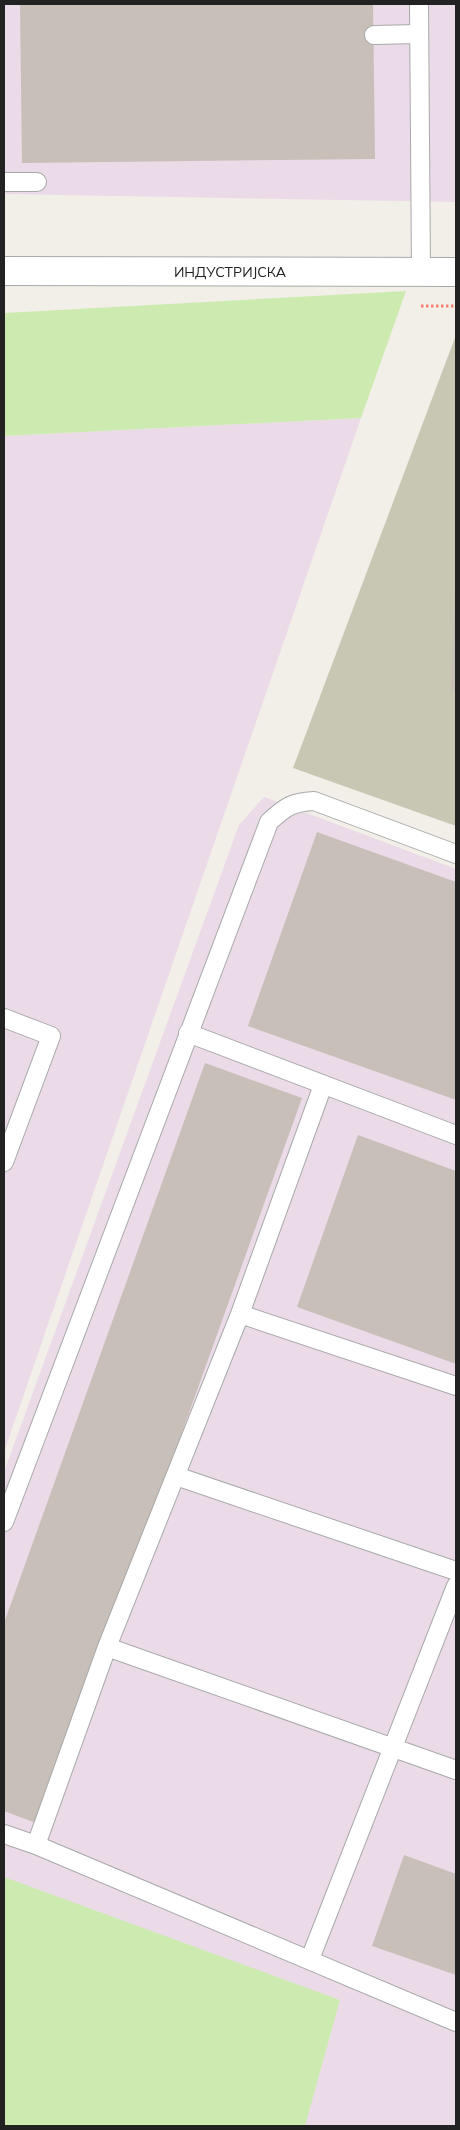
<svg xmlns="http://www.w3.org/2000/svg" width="460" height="2130" font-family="Mulish,sans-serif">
<rect width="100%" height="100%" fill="#f2efe9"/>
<path fill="#ebdbe8" d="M4,4h452v198l-452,-8z
M361,418l-357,1034v-1016z
M264,797l192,72v1257h-452v-654l235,-647z"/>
<path fill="#c7c7b4" d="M456,335v491l-163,-58z"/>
<path fill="#cdebb0" d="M406,291l-45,127 -357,18v-123z
M4,1877l336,123 -35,126h-301z"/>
<path fill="#c7bfb8" d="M20,4h353l2,155 -353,4z
M455,592h1v99l-5,-2z
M317,832l139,50v218l-208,-74z
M205,1063l97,35 -261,727 -37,-14v-188z
M358,1135l98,36v193l-159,-57z
M404,1855l52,19v101l-84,-29z"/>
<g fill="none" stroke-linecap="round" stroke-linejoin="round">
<defs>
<path id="service" d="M419,4l2,268
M374,35l45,-1
M4,182h33
M4,1018l47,18 -47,126
M188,1033l268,102
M323,1085l-83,229 -133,333 -71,198 420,177
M240,1314l216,72
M176,1476l280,95
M4,1522l265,-700c16,-15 23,-20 45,-21l142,53
M107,1647l349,123
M4,1834l32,11
M310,1959l146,-373"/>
<path id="minor" d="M4,271l452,1"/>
</defs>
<use href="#service" stroke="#a9a9a9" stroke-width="20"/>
<use href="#minor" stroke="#a9a9a9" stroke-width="30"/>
<path stroke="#fa8072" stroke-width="3" stroke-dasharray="2.5 2.5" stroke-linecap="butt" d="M421,306h35"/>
<use href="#service" stroke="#fff" stroke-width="18"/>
<use href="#minor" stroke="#fff" stroke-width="28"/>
</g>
<g text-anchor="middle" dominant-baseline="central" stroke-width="5" stroke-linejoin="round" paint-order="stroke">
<g font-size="14" fill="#222" stroke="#fff">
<text x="230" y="272">ИНДУСТРИЈСКА</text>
</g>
</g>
<rect width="460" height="2130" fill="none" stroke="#222222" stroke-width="10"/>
</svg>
